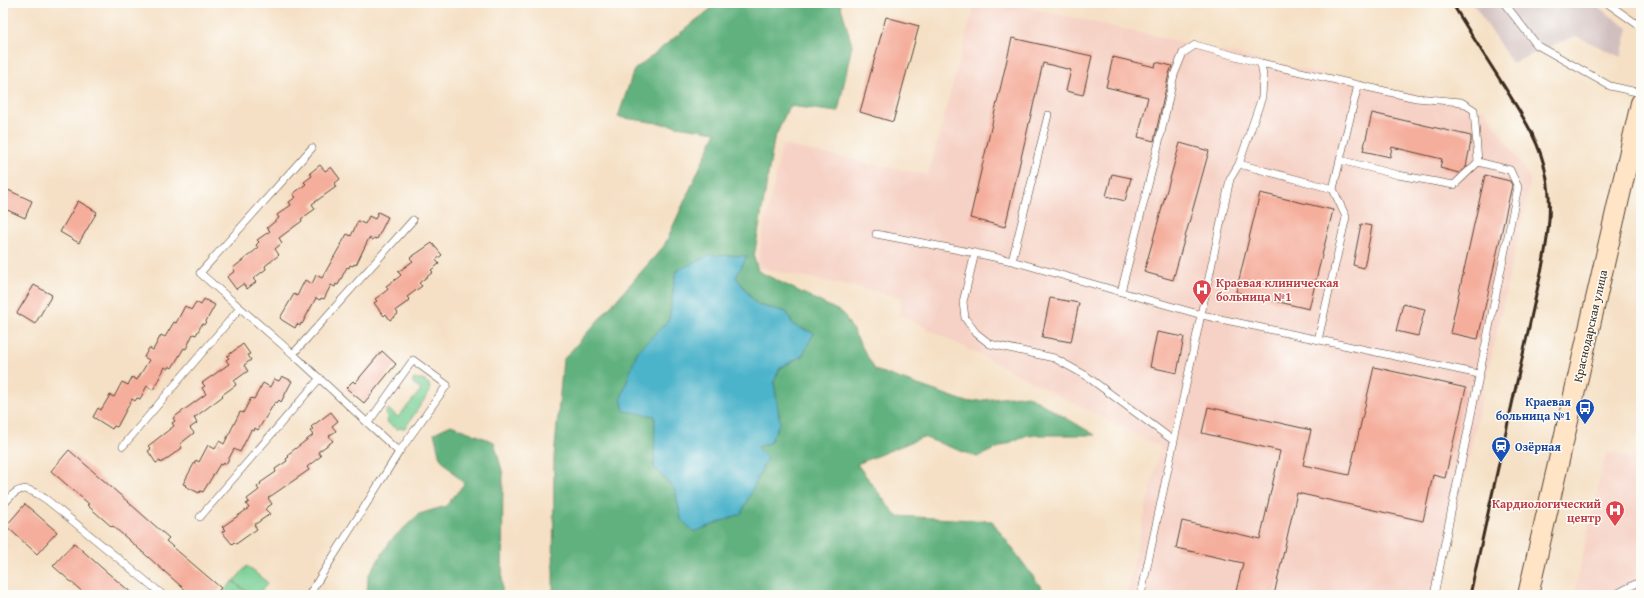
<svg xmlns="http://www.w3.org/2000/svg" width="1644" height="598" font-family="'Gentium Book Plus',serif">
<rect width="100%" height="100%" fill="#fdfcf7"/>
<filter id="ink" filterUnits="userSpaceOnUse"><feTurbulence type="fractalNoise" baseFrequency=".025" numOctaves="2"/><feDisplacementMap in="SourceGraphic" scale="8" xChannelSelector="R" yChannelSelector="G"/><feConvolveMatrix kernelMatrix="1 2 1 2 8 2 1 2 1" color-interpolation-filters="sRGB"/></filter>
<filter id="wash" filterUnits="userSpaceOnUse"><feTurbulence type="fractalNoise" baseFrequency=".012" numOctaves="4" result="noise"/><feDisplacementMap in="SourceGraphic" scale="16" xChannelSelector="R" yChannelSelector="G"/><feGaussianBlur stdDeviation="0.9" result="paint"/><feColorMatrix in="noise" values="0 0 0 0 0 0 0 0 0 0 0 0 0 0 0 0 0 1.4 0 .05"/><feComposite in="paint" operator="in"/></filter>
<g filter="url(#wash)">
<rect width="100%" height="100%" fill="#f5e0c5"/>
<path fill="#f6d1c5" d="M975,3h32l478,107 46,69 -93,416h-312l34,-148 -261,-133 3,-17 -146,-30 26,-122 146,30z
M1606,452l35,8v135h-67z"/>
<path fill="#d1bfbf" d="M1473,3h119l36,25 -7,29 -45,-21 -64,27z"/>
<path fill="#77ce94" stroke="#597c59" d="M414,379h7l8,5 1,7 -25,37 -9,1 -9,-7 -1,-10 2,-3 10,8 23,-27 -9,-8z
M247,566l21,17 -10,12h-7l-17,-14z
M233,581l16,14h-28z"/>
<path fill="#61b17e" stroke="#4e6e4e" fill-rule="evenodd" d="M718,3h122l12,42 -14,67 -49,-6 -15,34 -20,117 4,14 85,42 32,57 92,32 60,-7 68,40h-68l-50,22 -54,-20 -66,27 39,52 96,5 51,69 1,5h-491l1,-137 9,-98 101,-114 52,-114 -98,-15 16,-47zM747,256l-11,21 21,28 30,7 5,13 22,8 -12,23 -22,12 -7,14 7,40 -23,25 -76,72 -6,-29 -21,-23 1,-51 -18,-64 32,-32 7,-49z
M451,425l43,17 9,32 -1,121h-135l1,-19 23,-36 28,-26 27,-8 18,-22 -24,-26 -6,-25z"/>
<path fill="#4bb3ca" stroke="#436e74" d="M709,255l38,1 -11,21 21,28 30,7 6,13 21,8 -12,23 -22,12 -6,14 6,40 -10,21 -13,4 10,11 -26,56 -47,18 -13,-13 -6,-29 -21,-23 1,-51 -31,-5 -3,-13 16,-46 32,-32 7,-49z"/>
<g id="blocks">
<path fill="#f5ae9c" d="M886,17l33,9 -26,96 -33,-10z
M1012,38l80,18 -9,39 -17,-4 5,-21 -28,-7 -38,164 -35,-9z
M1113,57l42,10 1,-5 16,4 -3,8 -15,67 -16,-4 10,-40 -42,-10z
M1372,113l99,23v5l-5,26 -7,6 -19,-5 2,-9 -50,-12 -2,10 -27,-6z
M1180,143l29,8 -36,129 -29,-8z
M320,165l5,6 6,-4 9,12 -6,5 2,3 -24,17 3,5 -14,10 1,2 -23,17 3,5 -7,6 4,6 -14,11 1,3 -13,10 3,3 -9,7 -4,-5 -7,5 -9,-12 8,-6 -2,-3 25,-20 -2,-3 3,-3 -2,-2 13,-9 -3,-3 12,-10 -2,-3 14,-10 -2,-3 7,-5 -3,-3 13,-10 -2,-2 8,-6 -2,-3z
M1112,174l19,4 -6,23 -19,-5z
M1485,175l25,6 2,4 -34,154 -28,-6z
M8,190l24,11 -7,17 -22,-10v-6z
M1260,193l73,17 -24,99 -73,-17z
M78,201l19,11 -18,31 -19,-11z
M378,212l10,5 -11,22 -3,-1 -1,2 -4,-2 -13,27 -2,-1 -1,2 -3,-1 -1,3 -2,-1 -9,18 -2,-1 -1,3 -4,-2 -7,14 -3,-1 -1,2 -4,-2 -14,26 -1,-1 -1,3 -3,-2 -2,4 -13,-8 -2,-2 14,-24 3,2 8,-16 7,4 4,-9 6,3 25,-44 4,2 7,-15 7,3 4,-8 6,3z
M1361,224l11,2 -8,42 -11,-3z
M432,243l10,12 -6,5 3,4 -8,6 2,2 -14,11 3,3 -15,11 3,3 -14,10 2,4 -8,6 -4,-6 -2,2 -10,-13 3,-2 -2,-2 11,-8 2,-2 -2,-3 13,-9 2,-2 -3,-3 15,-11 -3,-3z
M34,285l18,10 -17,29 -18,-11z
M1050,298l29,5 -8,39 -29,-5z
M204,299l11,6 -11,20 -2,-1 -6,11 -3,-1 -7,15 -2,-1 -12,20 -3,-2 -1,3 -3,-2 -12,23 -6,-4 -7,13 -3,-1 -2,3 -3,-2 -15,28 -3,-1 -2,3 -19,-12 5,-9 3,2 9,-15 4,2 8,-15 6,3 4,-8 5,3 12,-20 -5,-3 5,-9 4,2 8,-15 4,2 9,-15 2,1 9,-17 6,4 5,-8 5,3z
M1403,304l22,5 -7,27 -22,-5z
M1157,332l27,5 -7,36 -27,-6z
M243,344l7,10 -2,1 3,5 -7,5 4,6 -14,10 2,4 -14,10 1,1 -29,22 3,5 -7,5 4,5 -14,11 2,4 -21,15 -1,-2 -4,2 -8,-12 3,-2 -3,-3 26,-20 -2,-3 3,-2 -2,-3 33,-24 -4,-6 3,-2 -3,-3 27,-19 -3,-4 3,-2 -2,-2z
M382,351l14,13 -32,39 -18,-15 7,-7 2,2z
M1374,367l92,21 -21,90 -12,-3 -10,46 -126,-28 -23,102h-39l8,-32 -67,-15 6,-27 78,18 20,-88 -78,-18 6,-26 103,23 -8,35 46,10z
M282,376l10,5 -11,21 -2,-2 -2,3 -2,-1 -17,28 -3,-2 -1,3 -3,-1 -11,22 -6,-3 -8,15 -2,-1 -2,2 -2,-1 -17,28 -3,-1 -1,2 -14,-7 1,-1 -3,-1 13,-24 3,2 9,-17 7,4 4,-8 5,3 16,-32 3,1 8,-15 3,1 9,-16 7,4 4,-8 5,2z
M331,412l7,9 -6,5 4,5 -7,5 4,5 -15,11 3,4 -14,11 2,3 -41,28 4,6 -7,5 5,5 -16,11 3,4 -21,15 -2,-2 -2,2 -10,-12 3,-2 -3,-3 27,-19 -3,-4 3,-2 -2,-3 12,-9 -2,-3 4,-3 -1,-1 16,-11 -1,-3 12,-8 -1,-2 3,-2 -2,-2 26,-20 -3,-4 3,-2 -2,-2z
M69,450l100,88 -3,3 55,47 -7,7h-23l-78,-69 -1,1 -25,-22 2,-1 -38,-33z
M25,504l32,28 -20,22 -31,-28z
M74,543l28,25 32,27h-48l-33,-29z"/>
</g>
</g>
<g filter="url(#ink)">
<use href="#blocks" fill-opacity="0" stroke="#574537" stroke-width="1"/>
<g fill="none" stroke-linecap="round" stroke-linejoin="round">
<defs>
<path id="service" d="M1504,3l33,42 73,41 31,7
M1607,3l34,24
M1261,63l97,22 -25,104
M312,148l-112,125 93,81 106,98
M1340,160l58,15 56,10 24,-23 -4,-52 -13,-8 -45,-4 -58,-13
M876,234l99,19 37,8 190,54 277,59
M975,253l-12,49 2,16 11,15 14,11 64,14 31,17 89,66
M1012,261l36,-146
M1121,292l37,-146 16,-71 9,-22 12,-8 66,18 2,13 -1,21 -23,67
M293,354l120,-134
M123,446l117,-138
M3,505c17,-21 23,-19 44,-5l116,95
M200,517l120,-139
M309,595l90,-143 48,-67 -34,-25 -45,63
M1141,595l89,-416 9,-15 94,25 13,28 -28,123
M1434,595l84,-408 -8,-17 -32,-8
M1618,595v-2l23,-12"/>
<path id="secondary" d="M1528,595l113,-492"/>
</defs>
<use href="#service" stroke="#574537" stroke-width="8"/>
<use href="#secondary" stroke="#574537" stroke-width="22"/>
<use href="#service" stroke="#fff" stroke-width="7"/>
<use href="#secondary" stroke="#ffe4c6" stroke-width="20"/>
<path stroke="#3b2a1e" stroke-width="3" d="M1452,3c17,28 34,55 52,83 17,28 36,55 42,88 7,31 2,63 -4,94l-72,327"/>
</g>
</g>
<defs>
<symbol id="hospital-pin" viewBox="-11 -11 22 30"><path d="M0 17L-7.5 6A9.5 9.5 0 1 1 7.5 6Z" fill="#e0444e" stroke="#fdfcf7"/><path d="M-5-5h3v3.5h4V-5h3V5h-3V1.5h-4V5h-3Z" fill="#fff"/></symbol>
<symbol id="bus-pin" viewBox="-11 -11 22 30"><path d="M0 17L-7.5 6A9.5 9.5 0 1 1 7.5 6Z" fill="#1a4fb4" stroke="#fdfcf7"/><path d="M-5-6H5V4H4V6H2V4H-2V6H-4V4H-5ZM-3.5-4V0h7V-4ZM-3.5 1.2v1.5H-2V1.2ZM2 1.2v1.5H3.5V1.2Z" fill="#fff"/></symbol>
<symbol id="station-pin" viewBox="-11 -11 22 30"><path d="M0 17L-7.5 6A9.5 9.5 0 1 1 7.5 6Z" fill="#1a4fb4" stroke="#fdfcf7"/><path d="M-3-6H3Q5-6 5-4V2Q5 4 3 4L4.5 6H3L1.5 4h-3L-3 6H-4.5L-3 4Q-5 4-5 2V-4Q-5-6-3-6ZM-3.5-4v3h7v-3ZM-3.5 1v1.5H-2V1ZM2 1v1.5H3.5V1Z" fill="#fff"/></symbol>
</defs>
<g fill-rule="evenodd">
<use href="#hospital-pin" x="1191" y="278" width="22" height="30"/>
<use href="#bus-pin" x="1574" y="397" width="22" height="30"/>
<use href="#station-pin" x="1490" y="435" width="22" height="30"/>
<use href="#hospital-pin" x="1604" y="499" width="22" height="30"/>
</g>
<g text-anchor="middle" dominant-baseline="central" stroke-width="3" stroke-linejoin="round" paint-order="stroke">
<g font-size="12" font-weight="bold" fill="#be3a42" stroke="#fdfcf7" text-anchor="start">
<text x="1216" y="282">Краевая клиническая<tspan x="1216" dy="14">больница №1</tspan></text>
<text x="1601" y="503" text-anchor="end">Кардиологический<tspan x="1601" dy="14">центр</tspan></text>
</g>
<g font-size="12" fill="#3b2a1e" stroke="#fdfcf7">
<text transform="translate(1590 326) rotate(-77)">Краснодарская улица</text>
</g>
<g font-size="12" font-weight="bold" fill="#164399" stroke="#fdfcf7" text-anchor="end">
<text x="1571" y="401">Краевая<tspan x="1571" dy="14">больница №1</tspan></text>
<text x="1515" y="446" text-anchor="start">Озёрная</text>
</g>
</g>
<rect width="1644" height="598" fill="none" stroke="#fdfcf7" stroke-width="16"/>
</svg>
